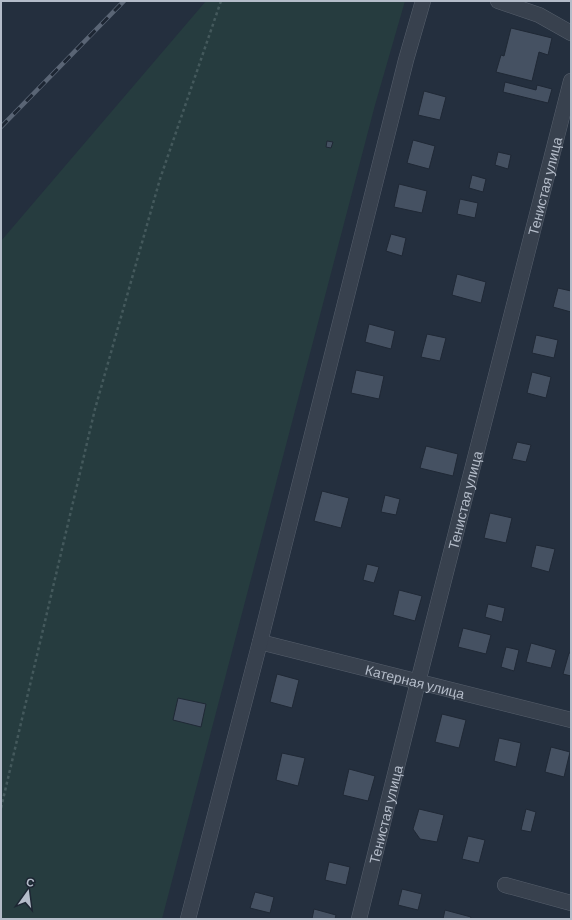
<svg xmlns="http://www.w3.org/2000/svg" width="572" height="920" font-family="Barlow,sans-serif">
<rect width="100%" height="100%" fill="#242f3e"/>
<path fill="#263c3f" d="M206,1h199l-30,104 -213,814h-161v-678z"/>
<path fill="#455162" stroke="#1f2835" d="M511,28l41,10 -4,17 -9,-3 -7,29 -36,-9 5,-17 3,1z
M505,82l31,8 1,-5 15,4 -4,14 -45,-11z
M424,91l22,6 -6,23 -22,-5z
M413,140l22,6 -6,23 -22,-6z
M327,141l6,1 -2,6 -5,-1z
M498,152l13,3 -3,14 -13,-4z
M472,175l14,4 -3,13 -14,-4z
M399,184l28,7 -5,22 -28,-6z
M460,199l18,4 -3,15 -18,-4z
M391,234l15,4 -4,18 -16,-5z
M457,274l29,8 -5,21 -29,-8z
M558,288l13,3v21l-18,-5z
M369,324l26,7 -4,18 -26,-7z
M427,334l19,4 -6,23 -19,-4z
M536,335l22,5 -4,18 -22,-5z
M356,370l28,6 -5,23 -28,-6z
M532,372l19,5 -5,21 -19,-5z
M517,442l14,3 -5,17 -14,-3z
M426,446l32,8 -5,22 -33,-8z
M322,491l27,7 -8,30 -27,-7z
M385,495l15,4 -4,16 -15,-3z
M490,513l22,5 -6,25 -22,-5z
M536,545l19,4 -6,23 -18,-5z
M367,564l12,3 -5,16 -11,-3z
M399,590l23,6 -7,25 -22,-6z
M488,604l17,4 -3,14 -17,-5z
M463,628l28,7 -5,19 -28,-7z
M531,643l25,7 -5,18 -25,-6z
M506,647l13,3 -5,21 -13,-4z
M569,653h2v23l-8,-2z
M277,674l22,6 -7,28 -22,-6z
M178,698l28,6 -5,23 -28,-7z
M442,714l24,6 -7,28 -24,-6z
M499,738l22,5 -5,24 -22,-6z
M551,747l19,5 -6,25 -19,-5z
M282,753l23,5 -7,28 -22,-6z
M349,769l26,7 -7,25 -25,-6z
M419,809l25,6 -7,27 -17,-3 -7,-10z
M526,809l10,3 -5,20 -10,-2z
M468,836l17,4 -6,23 -17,-4z
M329,862l21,5 -4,18 -21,-5z
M402,889l20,5 -4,16 -20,-5z
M255,892l19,5 -4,16 -20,-5z
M314,909l22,6 -1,4h-23z
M445,910l26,7 -1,2h-27z"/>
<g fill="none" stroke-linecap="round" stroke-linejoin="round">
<defs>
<g id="minor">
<path d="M498,1l41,14 32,18"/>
<path id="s1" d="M260,642l311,78"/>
<path d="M505,885l66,18"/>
<path d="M188,919l72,-277 146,-582 17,-59"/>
<path id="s2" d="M359,919l59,-237 153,-601"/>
</g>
</defs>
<use href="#minor" stroke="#565f6c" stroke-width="16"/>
<path stroke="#44595c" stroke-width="2.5" stroke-dasharray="3 3" stroke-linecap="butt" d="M1,808l94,-399 65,-230 61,-178"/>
<use href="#minor" stroke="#38414e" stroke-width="15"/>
<defs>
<path id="rail" d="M1,127l123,-126"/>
</defs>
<use href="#rail" stroke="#5a6575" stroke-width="4.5"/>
<use href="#rail" stroke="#1d2633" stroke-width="3" stroke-dasharray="9" stroke-linecap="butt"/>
</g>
<g text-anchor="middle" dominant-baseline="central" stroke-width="4" stroke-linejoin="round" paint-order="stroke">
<g font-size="14" fill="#b4bcc9" stroke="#1d2633">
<text stroke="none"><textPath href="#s2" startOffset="756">Тенистая улица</textPath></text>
<text stroke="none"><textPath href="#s2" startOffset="432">Тенистая улица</textPath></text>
<text stroke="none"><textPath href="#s1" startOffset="160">Катерная улица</textPath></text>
<text stroke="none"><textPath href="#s2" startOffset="108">Тенистая улица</textPath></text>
</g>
</g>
<rect width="572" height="920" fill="none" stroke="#b4bcc9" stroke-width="4"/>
<g transform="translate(28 892) rotate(14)" stroke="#1d2633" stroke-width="3" paint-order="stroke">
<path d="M0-3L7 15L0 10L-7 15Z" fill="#b4bcc9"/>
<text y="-6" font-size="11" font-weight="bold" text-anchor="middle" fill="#b4bcc9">С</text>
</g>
</svg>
